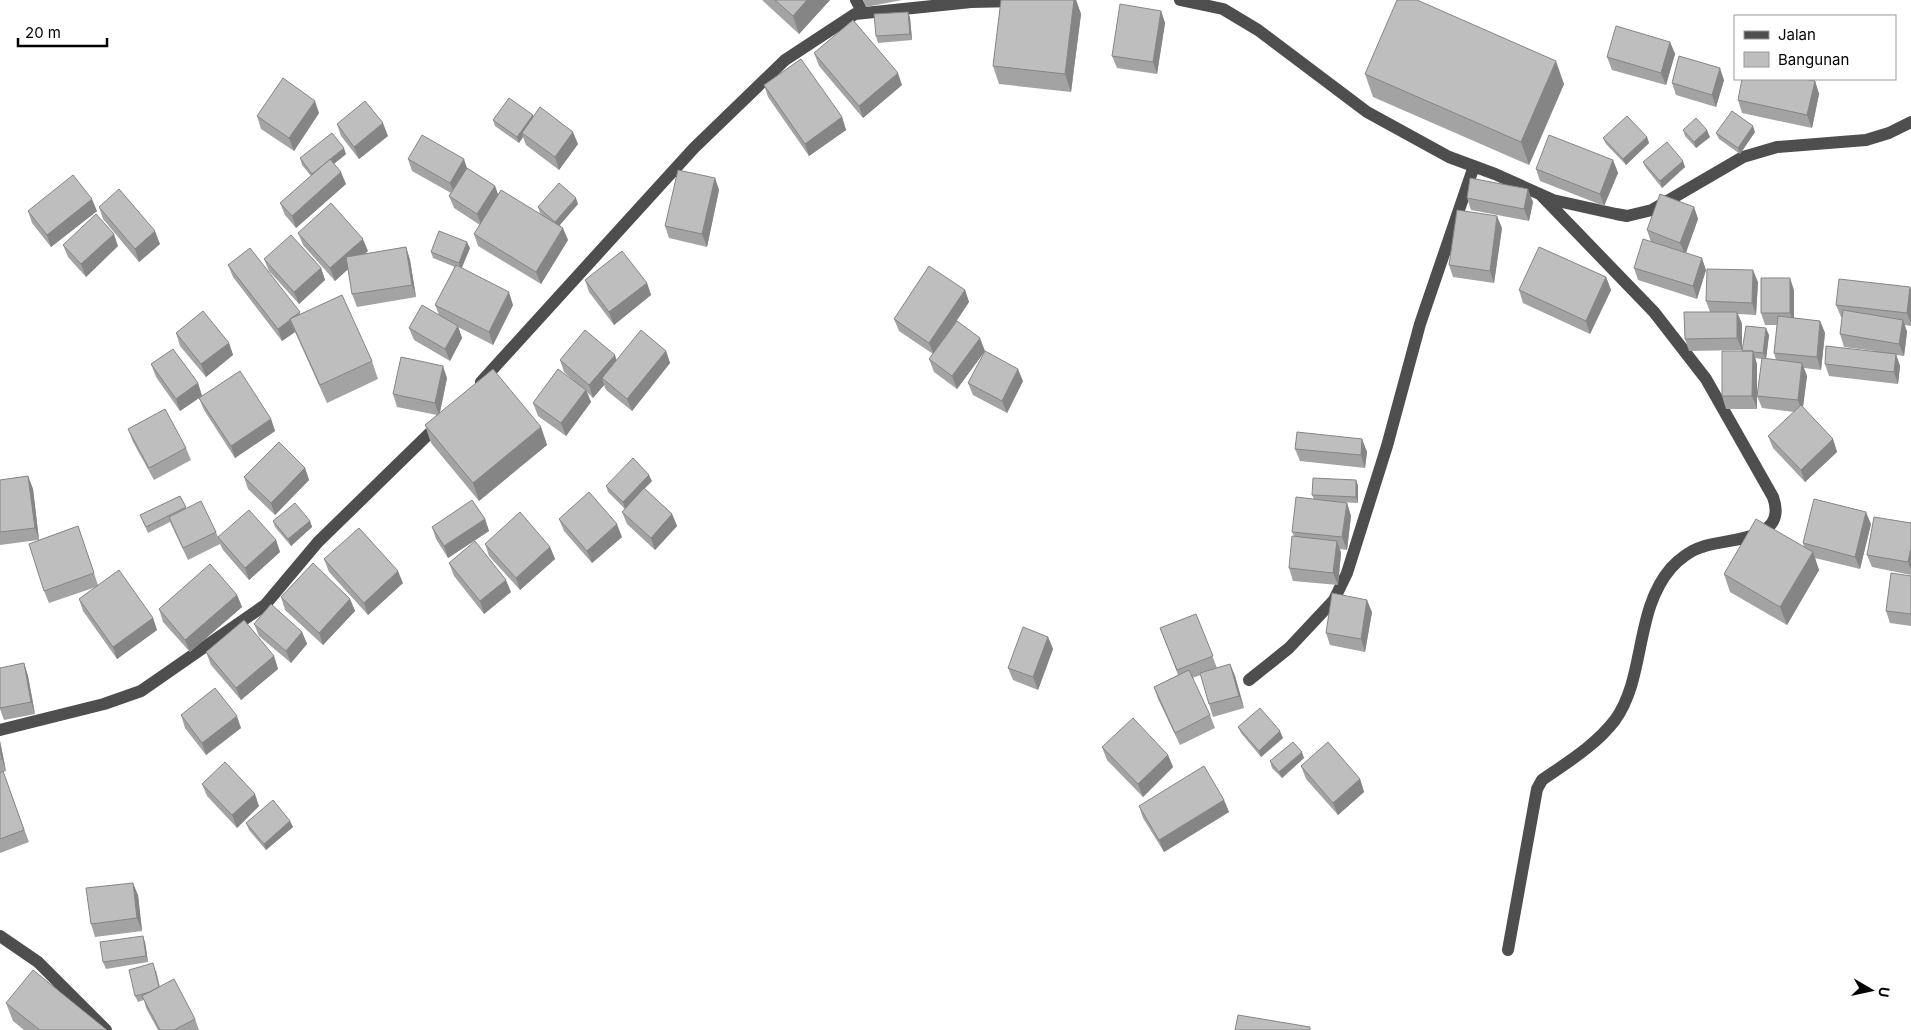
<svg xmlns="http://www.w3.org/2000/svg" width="1911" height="1030" font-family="Inter,sans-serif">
<rect width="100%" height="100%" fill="#fff"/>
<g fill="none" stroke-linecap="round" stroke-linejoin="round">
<path stroke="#4e4e4e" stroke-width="12" d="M856,0l7,13
M1180,0l43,9 35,21 109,82 82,45 46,17 58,26 63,14 11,2 25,-6 91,-53 34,-10 89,-7 23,-7 22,-11
M481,382l213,-234 91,-88 70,-46 116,-12 46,-1
M1249,680l40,-32 45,-48 13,-27 40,-127 33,-122 54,-158
M0,730l104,-26 37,-13 124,-86 53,-63 122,-119
M0,936l38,26 68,68
M1508,950l29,-161 5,-9c26,-18 54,-35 73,-60 31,-43 19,-109 56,-152 7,-8 20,-18 31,-21 25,-9 87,-5 71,-50l-67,-118 -52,-67 -114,-118"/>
</g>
<path fill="#a3a3a3" d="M762,0h68l-31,34z
M863,0h39l-36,7z
M1001,0h75l5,14 -10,78 -72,-8 -6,-18z
M1161,11l4,12 -8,51 -40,-6 -5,-12z
M908,12l2,6 2,22 -34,3 -2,-7z
M1670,42l5,12 -9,31 -54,-15 -5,-13z
M814,53l88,32 -39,33 -44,-52z
M1365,74l199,10 -35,81 -156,-68z
M1724,80l-8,27 -40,-12 -4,-12z
M1815,81l4,13 -7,34 -70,-15 -4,-13z
M764,85l78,32 4,13 -37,26 -41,-59z
M319,113l-25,38 -33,-22 -4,-13z
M533,115v2l45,27 -19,26 -33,-25 -3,-8 -4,6 -24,-17 -2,-6z
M337,124l51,12 -29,23 -18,-23z
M1683,130l27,7 -14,11 -11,-12z
M1755,132l-15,22 -21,-15 -3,-6z
M1647,137l2,6 -23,22 -20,-21 -3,-6z
M346,154l-12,10 12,20 -50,44 -11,-13 -5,-12 31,-27 -9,-11 -2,-7z
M408,159l59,9 28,18 3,8 45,21 -3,-2 -2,-6 40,-3 -18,21 8,15 -27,44 -63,-38 -4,-12 6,-9 -26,-17 -5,-12 2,-3 -39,-22z
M1613,160l5,13 -14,33 -64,-25 -4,-12z
M1643,162l42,5 -23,21 -16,-20z
M715,178l4,12 -12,57 -38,-9 -4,-12z
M1467,198l66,4 -4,19 -58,-11z
M99,207l61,37 -21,18 -36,-43z
M1694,207l4,12 -12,34 20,17 -9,29 -59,-19 -4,-12 17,-26 -4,-12z
M28,211h69l-46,36 -19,-24z
M1502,228l-8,55 -41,-6 -4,-12z
M298,233l70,18 -4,3 42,-7 4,13 6,37 -59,10 -5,-13 -4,-25 -13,12 -32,-36z
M63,245l55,1 -32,31 -18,-20z
M470,248l-9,20 52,37 -20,40 -35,-18 4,11 -12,23 -36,-21 -5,-12 30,-13 -4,-10 20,-38 -22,-9 -2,-6z
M264,259l57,9 4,12 -26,24 -30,-33z
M228,265l72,47v2l72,47 6,18 -51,24 -32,-71 -13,9 -49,-64z
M1606,277l5,13 -21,44 -67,-31 -4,-13z
M585,280l62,3 4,12 -37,30 -25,-33z
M1758,282l-2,33 -18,-1 4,10v26l-53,1 -4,-12 25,-27 -4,-11z
M1910,287l1,3v36l-6,-1 2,7 -3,24 -8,-1 4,11 -2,18 -69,-8 -4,-12 50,-13 -31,-4 -4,-13 2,-17h-1l-5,-12z
M965,290l4,12 -16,24 32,25 -28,38 -23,-17 -5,-13 4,-5 -34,-23 -5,-12z
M1794,290v28l26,3 5,12 -4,37 -17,-2 3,8 -4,32 30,31 4,13 -32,30 -32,-34 -5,-12 26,-24 -32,-4 -5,-12 5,-37 -7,-1 2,6v45h-31l-4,-13 21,-45 26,-16 -3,24 10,1 -2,-7 3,-28h-12l-4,-12z
M176,333l53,10 4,12 -27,22 -26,-31z
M666,351l4,12 -38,48 -26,-21 -2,-5 -11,13 -6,-6 4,10 -25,34 -28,-20 -5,-13 41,-22 -10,-9 -4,-12h56z
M151,364l47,19 4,13 -22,15 -24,-34z
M447,378l-7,35 101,14 6,18 -68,56 -48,-58 -6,-18 12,-10 -40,-8 -4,-13z
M1023,381l-16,32 -34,-18 -5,-12z
M199,398l72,21 4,12 -40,27 -31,-48z
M128,429l58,19 5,12 -37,20 -21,-38z
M1362,439l5,13 -2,16 -65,-7 -5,-12z
M305,468l4,12 -34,35 -27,-26 -4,-12z
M28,476l5,13 6,51 39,-14 20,59 55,33 4,12 -40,29 -34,-48 -4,-12 17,-12 -47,16 -5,-12 -6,-51 -38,5v-65z
M1356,480l2,6v17l-21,-1 10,1 4,13 -4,34 -7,-1 1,4 -3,32 -45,-4 -4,-13 5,-32 -2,-4 22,-33 -2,-4z
M652,481l-8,7 28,26 5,12 -22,24 -28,-26 -5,-12 3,-3 -17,-17 -2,-6z
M180,496l6,13 30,23 2,5 58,3 4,12 -31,28 -26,-30 -3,-6 -32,16 -18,-38 -22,11 -8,-18z
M485,519l4,12 -41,27 -12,-19 -4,-12z
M559,519l63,18 -30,26 -28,-32z
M273,521h37l2,6 -21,19 -16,-19z
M1911,523v52l-39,-8 -5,-12z
M1871,524l-11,45 -45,-11 4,12 -32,55 -57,-33 -6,-18 80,-27 -1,-4z
M485,544l65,3 5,12 -35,31 -31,-34z
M324,559l79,24 -35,32 -39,-43z
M449,563l62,29 -27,22 -30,-38z
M1911,576v50l-21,-3 -4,-12z
M237,595l5,12 -52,45 -27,-30 -4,-13z
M281,597l69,2 5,12 -32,34 -38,-35z
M1372,612l-7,40 -35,-7 -4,-12z
M1196,614l21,54 13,-4 5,12 9,32 -31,9 -4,-13 -8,-29 -9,3 18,37 5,13 -35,17 -22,-46 -4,-12 24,-12 -18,-47z
M254,624l48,8 5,12 -16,19 -32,-27z
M1048,637l5,12 -15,41 -25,-10 -5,-12z
M206,652l68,4 4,13 -37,31 -30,-35z
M24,663l4,13 7,38 -31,6 -4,-11v-41z
M181,715l60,13 -35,27 -21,-27z
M1238,727l45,11 -22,19 -20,-24z
M0,741l6,30 -3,1 26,70 -29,11z
M1102,747l66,8 5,12 -30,30 -36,-37z
M1304,758l-22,20 -10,-10 -2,-7z
M1301,766l59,13 4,13 -26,23 -32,-36z
M202,784l57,22 -22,22 -30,-32z
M1224,800l5,12 -65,40 -21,-34 -4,-12z
M290,821l3,6 -27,23 -17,-20 -3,-7z
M138,895l4,36 -47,6 -4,-13z
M145,942l3,20 -42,7 -3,-7z
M156,970l4,17 35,32 4,11h-41l-12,-22 -2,-8 -6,2 -3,-6z
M6,1003l101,27h-83l-11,-9z"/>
<path fill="#858585" d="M807,0h23l-31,34 -6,-18z
M1074,0h2l5,14 -10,78 -6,-18z
M1161,11l4,12 -8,51 -4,-12z
M908,12l2,6 2,22 -2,-6z
M1670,42l5,12 -9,31 -5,-12z
M1556,61l8,23 -35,81 -8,-23z
M1720,68l4,12 -8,27 -4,-12z
M898,73l4,12 -39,33 -4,-12z
M1815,81l4,13 -7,34 -5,-13z
M315,101l4,12 -25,38 -5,-13z
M533,115l2,6 -13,12 1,4 -4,6 -2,-6z
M842,117l4,13 -37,26 -4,-12z
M383,123l5,13 -29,23 -5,-12z
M1753,126l2,6 -15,22 -2,-6z
M1707,130l3,7 -14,11 -2,-6z
M573,132l5,12 -19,26 -4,-13z
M1647,137l2,6 -23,22 -3,-6z
M344,148l2,6 -32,26 -2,-6z
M464,159l4,12 -13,24 -5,-12z
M1613,160l5,13 -14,33 -4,-12z
M1683,161l2,6 -23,21 -2,-7z
M341,172l5,12 -50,44 -4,-12z
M715,178l4,12 -12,57 -5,-13z
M495,186l4,12 -17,28 -5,-12z
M1528,189l5,13 -4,19 -5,-12z
M576,198l2,6 -21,24 -2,-6z
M92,199l5,12 -46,36 -4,-12z
M1694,207l4,12 -13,36 -5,-12z
M1497,216l5,12 -8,55 -4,-12z
M563,228l5,12 -27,44 -5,-12z
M155,231l5,13 -21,18 -4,-13z
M114,234l4,12 -32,31 -5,-13z
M363,239l5,12 -33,30 -5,-13z
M467,242l3,6 -9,22 -2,-7z
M406,247l4,13 6,37 -4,-12z
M1702,258l4,12 -9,29 -4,-13z
M321,268l4,12 -26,24 -5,-12z
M1753,270l5,12 -2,33 -4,-12z
M1606,277l5,13 -21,44 -4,-13z
M1790,278l4,12v35l-4,-12z
M647,283l4,12 -37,30 -5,-13z
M1910,287l1,3v34l-4,-11z
M965,290l4,12 -35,53 -5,-12z
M509,292l4,13 -20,40 -4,-13z
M1737,312l5,12v26l-5,-12z
M290,320l5,12 -13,9 -4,-12z
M1903,320l4,12 -3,24 -5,-12z
M1820,321l5,12 -4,37 -4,-13z
M458,326l4,12 -12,23 -5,-12z
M1766,328l3,7 -3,24 -3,-6z
M980,338l5,13 -28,38 -5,-13z
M229,343l4,12 -27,22 -5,-13z
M666,351l4,12 -38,48 -5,-12z
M1753,351l4,13v45l-5,-13z
M1896,354l4,12 -2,18 -4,-12z
M615,355l4,12 -17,11 2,7 -11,13 -4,-13z
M1802,363l5,13 -5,37 -4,-13z
M443,366l4,12 -8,38 -4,-13z
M1018,369l5,12 -16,32 -5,-12z
M198,383l4,13 -22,15 -4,-12z
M586,390l5,12 -25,34 -5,-13z
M271,419l4,12 -40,27 -4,-12z
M541,427l6,18 -68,56 -6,-18z
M1362,439l5,13 -2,16 -4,-13z
M1833,439l4,13 -32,30 -4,-12z
M305,468l4,12 -34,35 -4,-12z
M649,475l3,6 -27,28 -2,-7z
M28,476l5,13 6,51 -4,-12z
M1356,480l2,6v17l-2,-6z
M1347,503l4,13 -4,34 -5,-13z
M1866,512l5,12 -11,45 -5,-12z
M672,514l5,12 -22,24 -4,-12z
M485,519l4,12 -41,27 -4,-12z
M310,521l2,6 -21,19 -3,-7z
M617,524l5,13 -30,26 -5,-12z
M276,540l4,12 -31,28 -4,-12z
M1337,541l4,12 -3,32 -5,-12z
M550,547l5,12 -35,31 -4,-12z
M1911,547v23l-3,-8z
M1813,552l6,18 -32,55 -7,-18z
M398,571l5,12 -35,32 -4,-12z
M506,580l5,12 -27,22 -4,-13z
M237,595l5,12 -52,45 -5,-12z
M350,599l5,12 -32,34 -4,-12z
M1367,600l5,12 -7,40 -4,-13z
M153,618l4,12 -40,29 -4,-12z
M302,632l5,12 -16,19 -5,-12z
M1048,637l5,12 -15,41 -5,-13z
M274,656l4,13 -37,31 -5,-12z
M24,663l4,13 7,38 -4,-12z
M1230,664l5,12 9,32 -5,-12z
M237,716l4,12 -35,27 -4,-12z
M1280,731l3,7 -22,19 -2,-6z
M0,741l6,30 -4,-12 -2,-9z
M1302,752l2,6 -22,20 -3,-6z
M1168,755l5,12 -30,30 -5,-13z
M1360,779l4,13 -26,23 -5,-12z
M255,794l4,12 -22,22 -5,-13z
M1224,800l5,12 -65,40 -5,-12z
M290,821l3,6 -27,23 -2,-6z
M133,883l5,12 4,36 -5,-13z
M143,936l2,6 3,20 -2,-6z"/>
<path fill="#bebebe" stroke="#858585" d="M775,0h32l-14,16z
M1001,0h73l-9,74 -72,-8z
M1397,0h20l139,61 -35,81 -156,-68z
M1120,4l41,7 -8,51 -41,-6z
M908,12l2,22 -34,2 -2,-22z
M853,20l45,53 -39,33 -45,-53z
M1616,26l54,16 -9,31 -54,-16z
M1679,56l41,12 -8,27 -40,-12z
M801,59l41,58 -37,27 -41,-59z
M283,78l32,23 -26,37 -32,-22z
M1742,79h61l12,2 -8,34 -69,-15z
M509,98l24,17 -16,22 -24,-17z
M365,101l18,22 -29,24 -17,-23z
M540,107l33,25 -18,25 -33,-24z
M1732,111l21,15 -15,22 -22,-15z
M1627,116l20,21 -24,22 -20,-21z
M1696,118l11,12 -13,12 -11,-12z
M332,133l12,15 -32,26 -12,-16z
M422,135l42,24 -14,24 -42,-24z
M1549,135l64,25 -13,34 -64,-25z
M1667,142l16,19 -23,20 -17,-19z
M330,159l11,13 -49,44 -12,-13z
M467,168l28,18 -18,28 -28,-18z
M678,170l37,8 -13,56 -37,-8z
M73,175l19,24 -45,36 -19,-24z
M1470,178l58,11 -4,20 -57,-11z
M559,183l17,15 -21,24 -17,-15z
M119,189l36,42 -20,18 -36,-42z
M501,190l62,38 -27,44 -62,-38z
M1660,194l34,13 -14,36 -33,-13z
M331,203l32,36 -33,29 -32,-35z
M1457,210l40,6 -7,55 -41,-6z
M96,214l18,20 -33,30 -18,-19z
M439,231l28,11 -8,21 -28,-11z
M291,235l30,33 -27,24 -30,-33z
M1643,239l59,19 -9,28 -59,-18z
M406,247l6,38 -60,9 -6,-37z
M1539,247l67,30 -20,44 -67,-31z
M250,248l50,64 -10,7v1l-12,9 -50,-64z
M622,251l25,32 -38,29 -24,-32z
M456,265l53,27 -20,40 -54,-27z
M929,266l36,24 -36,53 -35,-24z
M1707,269l46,1 -1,33 -46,-2z
M1761,278h29v35h-29z
M1839,279l71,8 -3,26 -71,-8z
M342,295l30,66 -52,24 -30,-66z
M422,305l36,21 -13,23 -36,-21z
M1843,310l60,10 -4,24 -59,-10z
M203,311l26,32 -28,21 -25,-31z
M1684,312h53v26l-52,1z
M1778,316l42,5 -3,36 -43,-4z
M957,321l23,17 -28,38 -23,-17z
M1746,326l20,2 -3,25 -10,-1v-1h-11z
M585,330l30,25 -26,30 -29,-25z
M641,330l25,21 -39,48 -25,-21z
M1826,346l70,8 -2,18 -69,-8z
M173,349l25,34 -22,16 -25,-35z
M985,351l33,18 -16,32 -34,-18z
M1722,351h31l-1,45h-30z
M401,357l42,9 -8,37 -42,-9z
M1762,358l40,5 -4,37 -41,-4z
M493,369l48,58 -68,56 -48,-58z
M558,369l28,21 -25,33 -28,-20z
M240,371l31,48 -40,27 -32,-48z
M1801,405l32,34 -32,31 -33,-34z
M165,409l21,39 -37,20 -21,-39z
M1297,432l65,7 -1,16 -66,-6z
M279,442l26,26 -34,35 -27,-26z
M633,458l16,17 -26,27 -17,-16z
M28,476l7,52 -35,4v-52z
M1313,478l43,2v17l-44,-2z
M644,488l28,26 -21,24 -29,-26z
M589,492l28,32 -30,27 -28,-32z
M180,496l6,11 -40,20 -6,-12z
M1296,497l51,6 -5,34 -50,-5z
M1814,499l52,13 -11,45 -52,-14z
M472,500l13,19 -41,27 -12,-19z
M201,501l15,31 -33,16 -14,-31z
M295,503l15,18 -22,18 -15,-18z
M249,510l27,30 -31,28 -27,-31z
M520,512l30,35 -34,31 -31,-34z
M1874,517l37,6v24l-3,15 -41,-7z
M1756,519l57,33 -33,55 -56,-33z
M78,526l16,47 -50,18 -15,-47z
M359,528l39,43 -34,32 -40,-44z
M1292,536l45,5 -4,32 -44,-5z
M475,541l31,39 -26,21 -31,-38z
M313,563l37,36 -31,34 -38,-36z
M210,564l27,31 -52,45 -26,-31z
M119,570l34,48 -40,29 -34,-48z
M1891,573l20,3v38l-25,-3z
M1332,593l35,7 -6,39 -35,-6z
M271,604l31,28 -16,19 -32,-27z
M1196,614l17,42 -36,14 -17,-42z
M244,620l30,36 -38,32 -30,-36z
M1023,627l25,10 -15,40 -25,-9z
M24,663l7,39 -31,6v-40z
M1230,664l9,32 -30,8 -9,-31z
M1189,670l21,45 -35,18 -21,-46z
M215,688l22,28 -35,27 -21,-28z
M1260,708l20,23 -21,20 -21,-24z
M1133,718l35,37 -30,29 -36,-37z
M1293,742l9,10 -23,20 -9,-11z
M1328,742l32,37 -27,24 -32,-37z
M0,750l2,9h-2z
M225,762l30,32 -23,21 -30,-31z
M1204,766l20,34 -65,40 -20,-34z
M3,771l21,59 -24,9v-66z
M273,800l17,21 -26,23 -18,-21z
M133,883l4,35 -46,6 -5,-36z
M143,936l3,20 -43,6 -3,-20z
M153,963l6,24 -9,5 -15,4 -6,-26z
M33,970l74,60h-67l-34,-27z
M174,979l21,40 -21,11h-14l-18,-34z
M1238,1015l72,12v3h-75z"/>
<rect x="1734" y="15" width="162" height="65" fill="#ffffff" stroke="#999999"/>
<rect x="1744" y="31" width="25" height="8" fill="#4e4e4e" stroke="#999999"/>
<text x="1778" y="40" font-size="15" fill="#000000">Jalan</text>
<rect x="1744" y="52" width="25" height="15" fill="#bebebe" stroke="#999999"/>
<text x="1778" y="65" font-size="15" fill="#000000">Bangunan</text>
<g transform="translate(1871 990) rotate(99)" stroke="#ffffff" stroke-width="4" paint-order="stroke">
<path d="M0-4L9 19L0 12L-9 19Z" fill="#000000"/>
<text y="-8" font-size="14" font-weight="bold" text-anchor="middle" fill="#000000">U</text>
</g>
<path d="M18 38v8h89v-8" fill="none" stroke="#000000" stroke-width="2.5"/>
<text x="25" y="38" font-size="15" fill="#000000" stroke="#ffffff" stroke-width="4" paint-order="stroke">20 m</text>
</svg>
